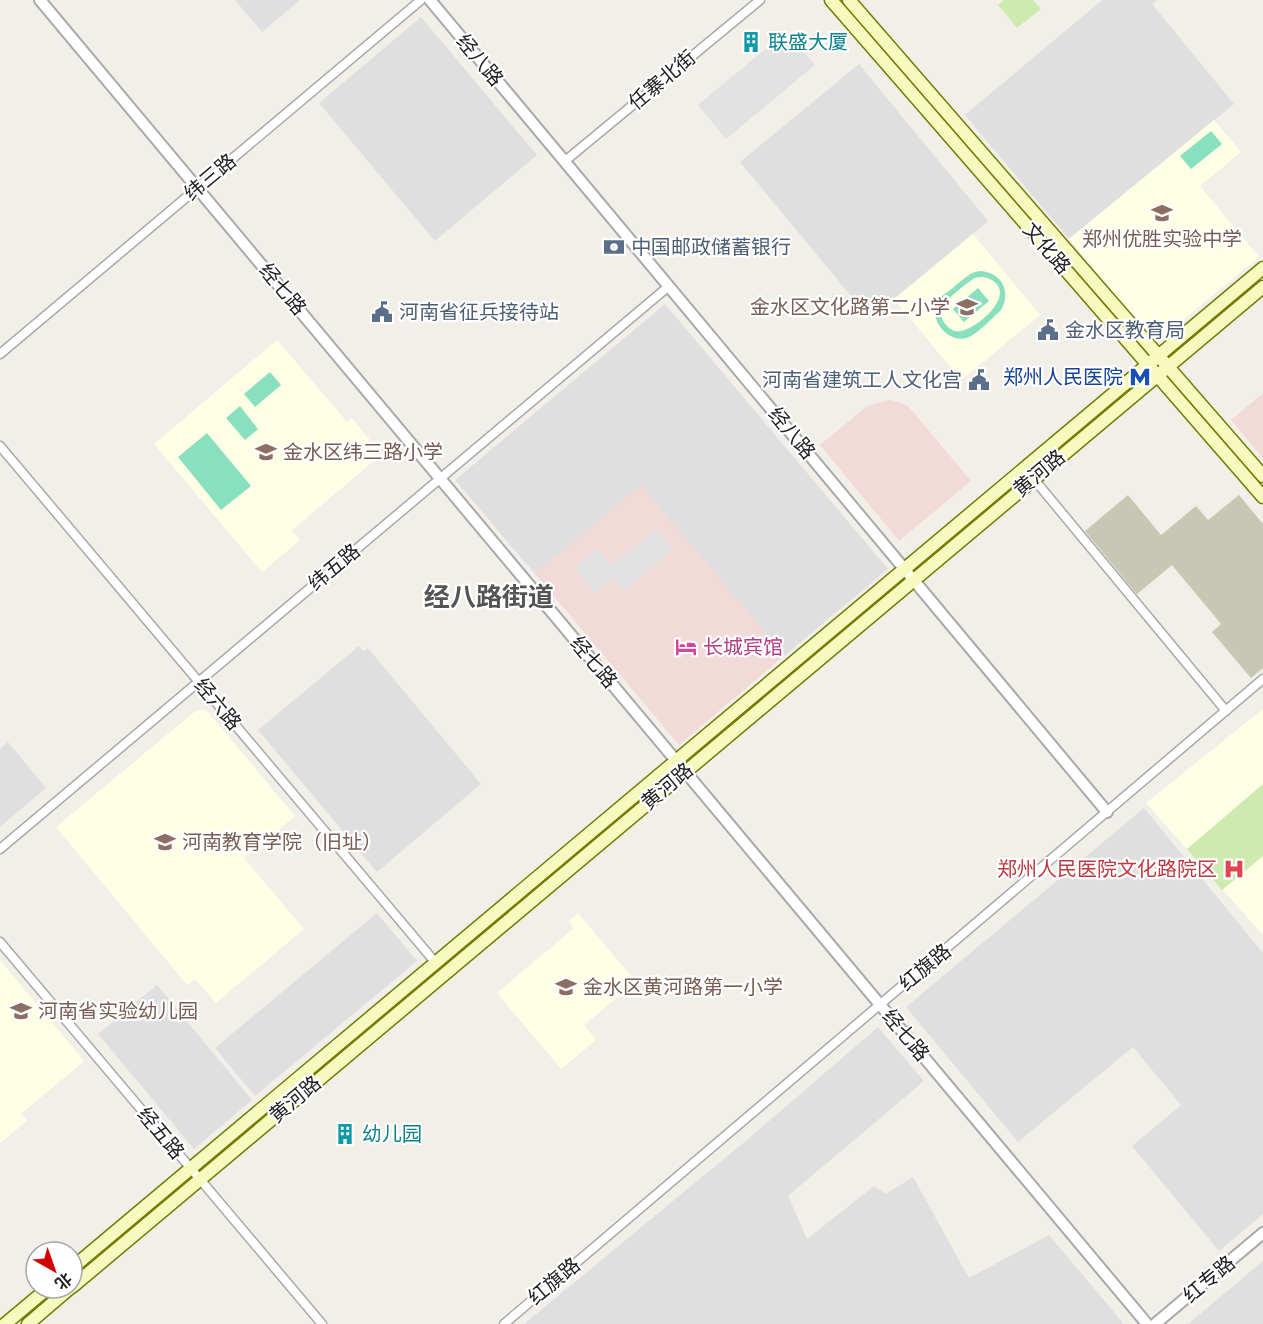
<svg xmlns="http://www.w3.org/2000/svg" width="1263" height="1324" font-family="Helvetica,'Noto Sans SC',sans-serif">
<rect width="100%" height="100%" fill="#f2efe9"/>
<path fill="#e0dfdf" d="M235,0h65l-38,32z
M1102,0h55l-5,4 82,100 -165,135 -104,-124z
M421,17l116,138 -102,86 -116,-138z
M859,64l129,157 -118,98 -130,-157z
M665,304l223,265 -104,87 -143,-170 -106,88 -80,-94z
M359,646l4,5 5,-3 113,136 -104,88 -119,-142z
M8,742l38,46 -46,39v-78z
M1144,808l119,145v261l-44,37 -87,-105 49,-41 -48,-58 -115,95 -112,-135z
M377,913l40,48 -162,135 -40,-48z
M157,985l95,115 -58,49 -96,-115z
M878,1027l46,54 -136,115 19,43 67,-53 12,8 27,-17 56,101 80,-43 75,89h-600l224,-185z
M1263,1261v63h-75z"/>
<path fill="#f2dad9" d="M1263,393v65l-32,-38z
M889,400l13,3 7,4 62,74 -72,60 -79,-96 47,-39z
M641,485l143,171 -105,89 -144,-171z"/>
<path fill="#ffffe5" d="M1214,120l27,32 -41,34 59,71 -104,86 -86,-104z
M973,234l67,81 -79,65 -67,-81z
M277,340l70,82 5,-4 18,22 -6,6 12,13 -84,71 8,10 -38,32 -108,-128z
M1263,709v226l-117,-132z
M199,710h6l4,3 86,103 -51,42 60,71 -88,74 -21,-24 -8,6 -131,-158 137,-114z
M578,913l58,69 -52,43 12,15 -35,29 -64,-76 77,-65 -5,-7z
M0,960l84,101 -63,53 6,7 -27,22z"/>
<path fill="#c7c7b4" d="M1128,495l33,40 35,-29 12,14 31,-25 24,29v144l-12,10 -39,-46 9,-8 -49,-59 -35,29 -52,-63z"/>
<path fill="#cdebb0" d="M1004,0h29l8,9 -24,19 -19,-23z
M1263,784v72l-41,34 -35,-41z"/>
<path fill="#88e0be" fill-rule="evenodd" d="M1211,131l11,13 -31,25 -11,-13z
M980,271c21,1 32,20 21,39 -9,8 -21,22 -32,27 -20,9 -43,-19 -31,-37 4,-5 13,-10 18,-15 8,-6 14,-13 24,-14zM984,277c43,12 -13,59 -29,54 -10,-3 -18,-16 -12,-26 3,-5 26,-24 32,-27 3,-1 5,-1 9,-1z
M978,288l11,13 -25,21 -11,-13z
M270,372l11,13 -26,22 -11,-13z
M240,406l18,23 -13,11 -19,-22z
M207,433l44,53 -30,24 -43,-53z"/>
<path fill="#e2e2e2" d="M787,31l28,34 -89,74 -28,-34z
M656,529l17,21 -49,41 -11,-13 -18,16 -21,-26 23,-20 15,17z"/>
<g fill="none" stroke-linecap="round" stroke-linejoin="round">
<defs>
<path id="minor" d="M565,161l195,-161
M0,354l421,-354
M0,446l435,516
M1033,478l193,233
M0,849l669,-563
M0,942l322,382
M504,1324l759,-645"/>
<path id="tertiary" d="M40,0l1107,1324
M430,0l677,812
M1155,1324l108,-91"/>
<path id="secondary" d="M831,0l432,497
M849,0l414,476
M72,1268l1191,-1000
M72,1287l1191,-1000
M5,1324l43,-36
M28,1324l42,-36"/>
</defs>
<use href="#minor" stroke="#a9a9a9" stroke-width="11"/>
<use href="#tertiary" stroke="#a9a9a9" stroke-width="14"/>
<use href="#secondary" stroke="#707d05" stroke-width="15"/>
<use href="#minor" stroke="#fff" stroke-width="8"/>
<use href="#tertiary" stroke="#fff" stroke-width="10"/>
<use href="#secondary" stroke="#f7fabf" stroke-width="12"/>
</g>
<defs>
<symbol id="building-bare" viewBox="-9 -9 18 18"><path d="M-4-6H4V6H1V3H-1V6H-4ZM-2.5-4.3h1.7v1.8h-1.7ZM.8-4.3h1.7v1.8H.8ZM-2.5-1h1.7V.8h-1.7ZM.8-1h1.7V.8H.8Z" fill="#0f9aa8" stroke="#fff" stroke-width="2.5" paint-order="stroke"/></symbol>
<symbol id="school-bare" viewBox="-9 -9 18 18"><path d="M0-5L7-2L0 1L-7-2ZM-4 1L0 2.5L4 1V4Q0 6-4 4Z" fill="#8d6e63" stroke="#fff" stroke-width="2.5" paint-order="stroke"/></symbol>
<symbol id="bank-bare" viewBox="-9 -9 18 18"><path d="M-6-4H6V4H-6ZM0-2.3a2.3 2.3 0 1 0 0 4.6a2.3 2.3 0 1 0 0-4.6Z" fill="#5c6f8a" stroke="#fff" stroke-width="2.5" paint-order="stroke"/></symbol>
<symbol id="civic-bare" viewBox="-9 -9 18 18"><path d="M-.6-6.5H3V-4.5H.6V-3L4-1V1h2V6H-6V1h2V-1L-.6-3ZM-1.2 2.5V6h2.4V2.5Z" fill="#5c6f8a" stroke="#fff" stroke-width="2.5" paint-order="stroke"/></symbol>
<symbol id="metro-bare" viewBox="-9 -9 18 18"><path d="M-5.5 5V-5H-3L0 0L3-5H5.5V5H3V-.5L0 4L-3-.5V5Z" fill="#1a4fb4" stroke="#fff" stroke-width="2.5" paint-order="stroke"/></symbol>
<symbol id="hotel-bare" viewBox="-9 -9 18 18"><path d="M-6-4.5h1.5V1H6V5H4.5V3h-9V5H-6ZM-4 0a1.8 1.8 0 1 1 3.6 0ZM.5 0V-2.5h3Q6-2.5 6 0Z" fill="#d1479c" stroke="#fff" stroke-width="2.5" paint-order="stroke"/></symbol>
<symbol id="university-bare" viewBox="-9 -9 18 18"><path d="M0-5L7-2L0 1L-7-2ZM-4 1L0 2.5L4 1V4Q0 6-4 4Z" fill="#8d6e63" stroke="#fff" stroke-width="2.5" paint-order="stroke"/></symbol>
<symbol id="hospital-bare" viewBox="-9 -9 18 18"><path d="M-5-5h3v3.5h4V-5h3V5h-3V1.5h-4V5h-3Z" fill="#e0444e" stroke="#fff" stroke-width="2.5" paint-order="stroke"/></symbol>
</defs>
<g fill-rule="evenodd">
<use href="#building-bare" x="736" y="27" width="30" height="30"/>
<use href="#school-bare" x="1147" y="198" width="30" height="30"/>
<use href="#bank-bare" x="599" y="232" width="30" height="30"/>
<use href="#school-bare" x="952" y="292" width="30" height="30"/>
<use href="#civic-bare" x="367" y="297" width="30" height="30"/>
<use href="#civic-bare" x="1033" y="315" width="30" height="30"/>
<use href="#metro-bare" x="1125" y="362" width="30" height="30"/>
<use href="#civic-bare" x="964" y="365" width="30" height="30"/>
<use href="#school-bare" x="251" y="437" width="30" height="30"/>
<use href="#hotel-bare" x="671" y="632" width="30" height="30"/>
<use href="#university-bare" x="150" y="827" width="30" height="30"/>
<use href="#hospital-bare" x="1219" y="854" width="30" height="30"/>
<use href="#school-bare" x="551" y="972" width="30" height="30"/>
<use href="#school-bare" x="6" y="996" width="30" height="30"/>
<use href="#building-bare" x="330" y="1119" width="30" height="30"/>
</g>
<g text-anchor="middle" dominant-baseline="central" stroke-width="4.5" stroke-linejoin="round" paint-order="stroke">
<g font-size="20" fill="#0d838f" stroke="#fff" text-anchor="start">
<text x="768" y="42">联盛大厦</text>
<text x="362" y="1134">幼儿园</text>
</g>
<g font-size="20" fill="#222" stroke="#fff">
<text transform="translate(480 60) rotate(50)">经八路</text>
<text transform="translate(662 80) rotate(-40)">任寨北街</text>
<text transform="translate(210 177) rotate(-40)">纬三路</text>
<text transform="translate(1047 248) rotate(49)">文化路</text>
<text transform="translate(283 289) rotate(50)">经七路</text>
<text transform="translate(792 433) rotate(50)">经八路</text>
<text transform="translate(1039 473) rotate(-40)">黄河路</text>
<text transform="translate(334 567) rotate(-40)">纬五路</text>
<text transform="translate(594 662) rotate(50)">经七路</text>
<text transform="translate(218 704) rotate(50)">经六路</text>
<text transform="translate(667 786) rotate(-40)">黄河路</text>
<text transform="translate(925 967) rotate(-40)">红旗路</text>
<text transform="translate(906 1035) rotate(50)">经七路</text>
<text transform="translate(295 1099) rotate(-40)">黄河路</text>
<text transform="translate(161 1133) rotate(50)">经五路</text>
<text transform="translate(1209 1279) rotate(-40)">红专路</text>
<text transform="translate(554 1281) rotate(-40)">红旗路</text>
</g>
<g font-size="20" fill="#785e54" stroke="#fff" text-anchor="start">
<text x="1162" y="239" text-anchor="middle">郑州优胜实验中学</text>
<text x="950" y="307" text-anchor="end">金水区文化路第二小学</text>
<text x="283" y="452">金水区纬三路小学</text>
<text x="182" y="842">河南教育学院（旧址）</text>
<text x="583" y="987">金水区黄河路第一小学</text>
<text x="38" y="1011">河南省实验幼儿园</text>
</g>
<g font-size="20" fill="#4e5e75" stroke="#fff" text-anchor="start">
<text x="631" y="247">中国邮政储蓄银行</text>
<text x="399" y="312">河南省征兵接待站</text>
<text x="1065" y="330">金水区教育局</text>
<text x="962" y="380" text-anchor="end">河南省建筑工人文化宫</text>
</g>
<g font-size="20" fill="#164399" stroke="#fff" text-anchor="end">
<text x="1123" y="377">郑州人民医院</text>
</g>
<g font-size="20" fill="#b23c85" stroke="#fff" text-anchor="start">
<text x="703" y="647">长城宾馆</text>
</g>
<g font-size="20" fill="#be3a42" stroke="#fff" text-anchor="end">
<text x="1217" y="869">郑州人民医院文化路院区</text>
</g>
<g font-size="26" font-weight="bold" fill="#555" stroke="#fff">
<text x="489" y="597">经八路街道</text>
</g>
</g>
<g transform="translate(54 1270) rotate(140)"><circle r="28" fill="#ffffff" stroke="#a7a7a7" stroke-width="1.5"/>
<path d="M0-4.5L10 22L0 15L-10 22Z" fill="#d40000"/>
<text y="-9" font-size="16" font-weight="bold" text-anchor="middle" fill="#222222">北</text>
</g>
</svg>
